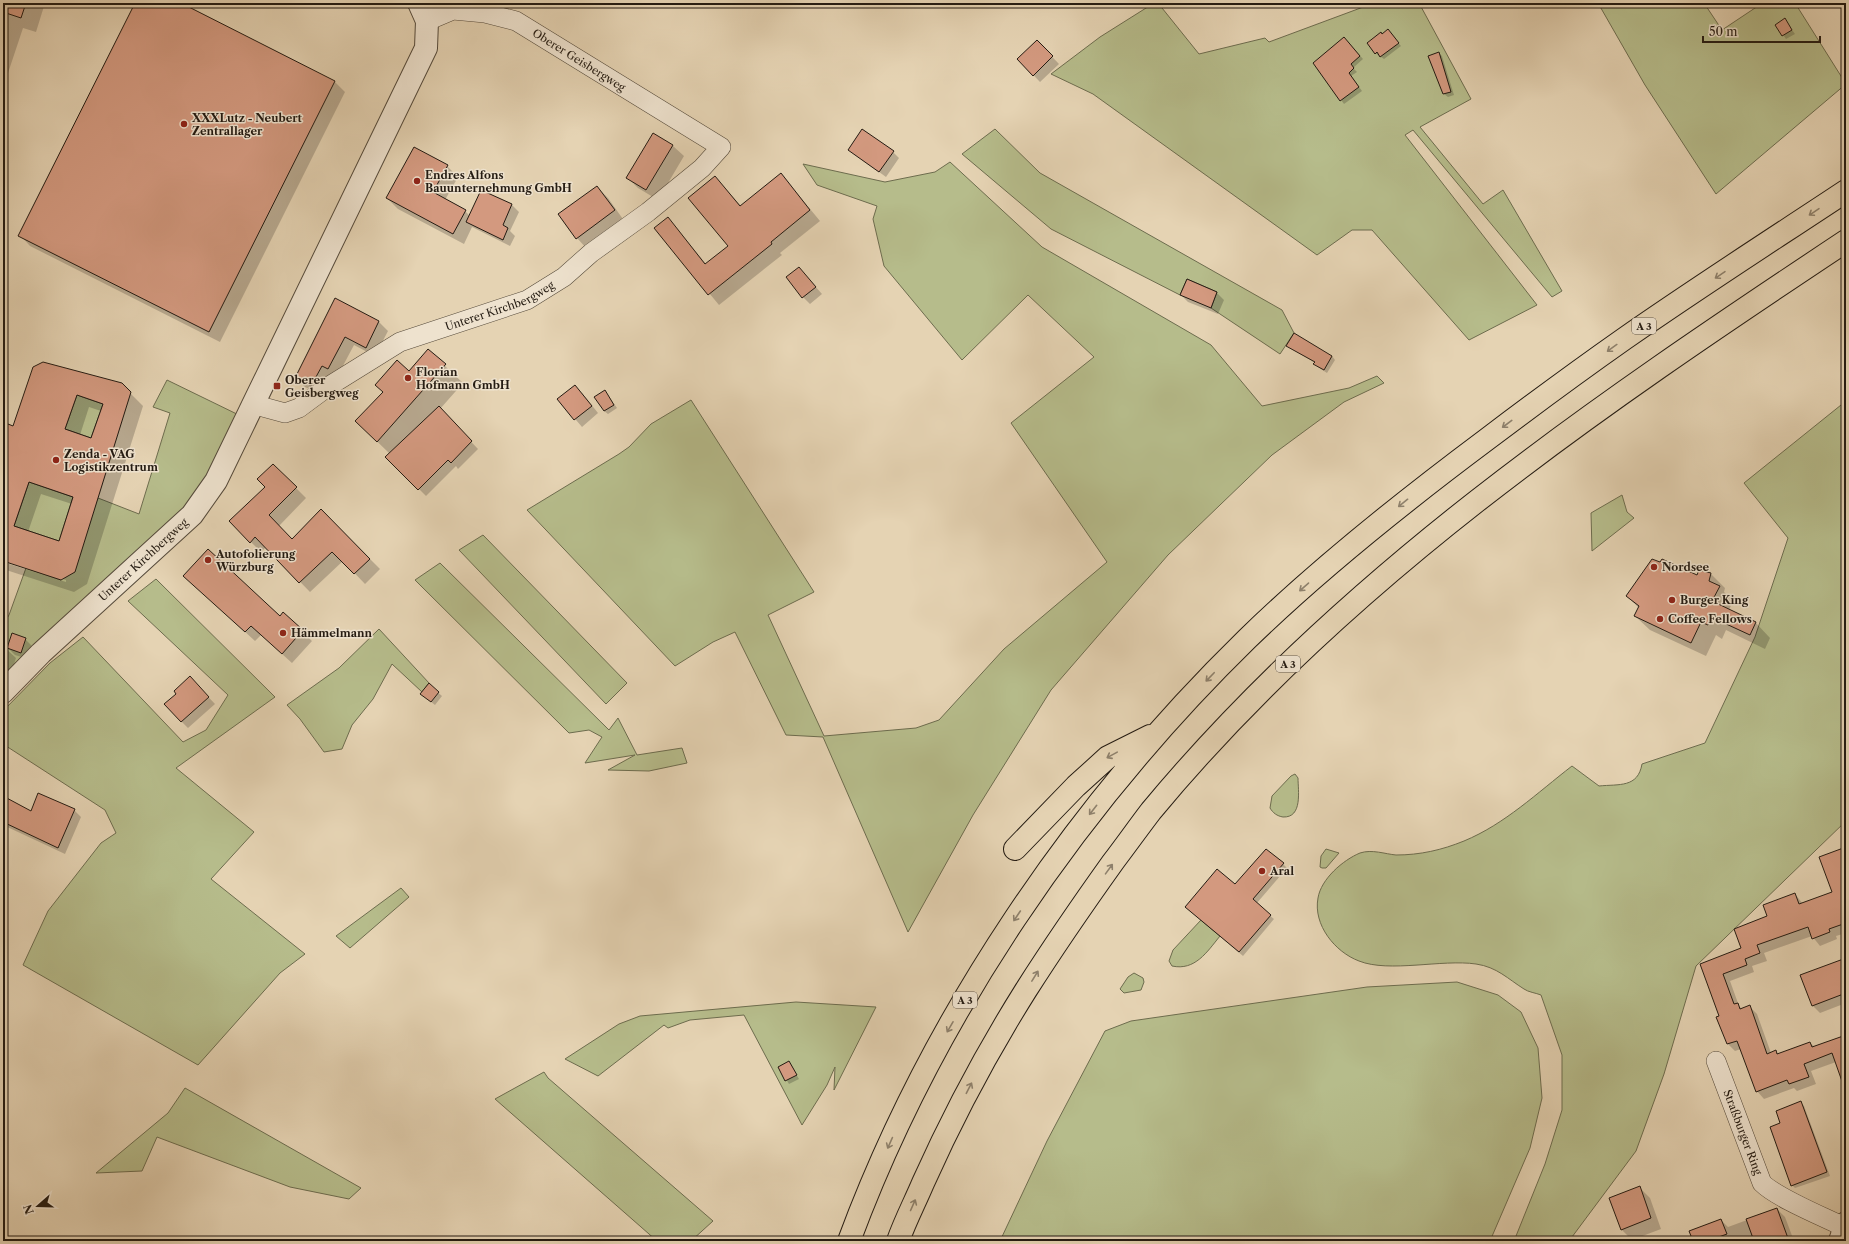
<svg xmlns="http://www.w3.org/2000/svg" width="1849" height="1244" font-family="'Libre Caslon Text',serif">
<rect width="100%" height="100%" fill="#e5d3b3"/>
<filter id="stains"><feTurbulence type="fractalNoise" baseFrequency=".005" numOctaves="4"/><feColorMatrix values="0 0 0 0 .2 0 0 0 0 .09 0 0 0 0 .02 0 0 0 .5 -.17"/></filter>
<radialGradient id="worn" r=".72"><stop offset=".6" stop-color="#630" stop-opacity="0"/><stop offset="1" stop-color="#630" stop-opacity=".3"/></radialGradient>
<path fill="#b6bc8b" stroke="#6d6c4e" d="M1154,3h4l41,51 66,-16 4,4 105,-39h45l52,96 -51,28 63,77 20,-14 59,101 -10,6 -139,-167 -8,5 132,170 -68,35 -97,-110h-20l-35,25 -224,-161 -42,-20 49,-37z
M1598,3h106l18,27 36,-24 -1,-3h38l51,81 -130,110 -71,-109z
M995,129l45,44 242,137 12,23 -14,21 -69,-46 6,-16 -30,-13 -7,16 -129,-66 -89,-75z
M950,162l92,85 169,98 51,61 87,-18 28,-12 7,7 -40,19 -72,53 -104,100 -117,135 -78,125 -65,117 -85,-195 -37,-2 -51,-103 -22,10 -38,24 -148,-156 92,-56 10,-7 22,-23 40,-24 123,192 -46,23 56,121 92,-8 23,-8 65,-71 103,-87 -96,-139 83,-66 -66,-62 -66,65 -78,-94 -11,-47 4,-13 -60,-21 -14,-21 82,18 50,-10z
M167,380l78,38 -29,63 -213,211v-67l6,-10 17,-47 35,12 37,-82 41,16 31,-101 -17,-6z
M77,395l26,9 -12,34 -26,-9z
M1846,401v420l-150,145 -32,108 -28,77 -67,90h-55l31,-77 17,-54v-55l-21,-60c-5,-2 -13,-3 -17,-6 -16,-10 -27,-22 -48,-25 -34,-5 -87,9 -117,-3 -24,-9 -46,-36 -41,-63 3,-19 25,-38 42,-45 12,-4 25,1 36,2 24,0 46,-5 68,-14 41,-17 73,-48 108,-75l27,20c20,-2 39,2 43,-22l63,-21 50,-106 33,-99 -44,-55z
M29,482l44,15 -14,44 -45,-15z
M1622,495l5,17 7,6 -42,33 -1,-38z
M483,535l144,148 -21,21 -147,-154z
M440,563l169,167 9,-12 19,37 45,-7 5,15 -38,8 -41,-1 27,-15 -50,8 17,-26 -13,-7 -20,3 -154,-153z
M156,579l119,118 -99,71 78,64 -43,47 94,75 -25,19 -82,92 -175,-100 25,-54 53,-68 15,-10 -11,-23 -102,-66v-33l47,-48 33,-26 100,105 23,-12 22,-35 -100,-94z
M379,629l50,54 -7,9 -30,-28 -19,35 -21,26 -10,24 -18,3 -24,-33 -13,-14 52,-37z
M1295,774l3,4c0,12 5,40 -15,39 -6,-1 -10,-4 -13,-9l2,-12 19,-20z
M1326,849l13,4 -13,15h-4l-2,-1 1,-11z
M401,888l8,9 -59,51 -14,-12z
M1201,920l19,16c-13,16 -25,35 -48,30l-3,-5 4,-11z
M1134,973l9,5 1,4 -3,8 -17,3 -4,-4 8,-12z
M1457,982l41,13 23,17 17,36 4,50 -12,50 -40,93h-490l47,-100 58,-110 26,-10 236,-34z
M796,1002l80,5 -42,83 1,-23 -8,18 -25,40 -58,-110 -54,5 -22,8 -4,-3 -66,51 -33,-17 54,-35 21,-8z
M544,1072l4,6 165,143 -22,20h-34l-162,-142z
M185,1088l176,100 -12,11 -59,-12 -133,-50 -15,34 -46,2 72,-60z"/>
<path fill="#0003" fill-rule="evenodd" d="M3,3h42l-9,29 -13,-4 -20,60z
M136,3h43l155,78 11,11 -125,250 -190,-96 -10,-11z
M1785,20l10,14 -9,5 -10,-14z
M1391,34l10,12 -17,13 -9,-6 7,-18z
M1037,41l22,23 -19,18 -22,-23z
M1347,41l16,18 -10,9 4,4 -6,4 11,15 -18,13 -30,-41z
M1439,53l3,3 12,39 -6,2 -4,-3z
M654,134l19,12 11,10 -26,44 -20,-12 -10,-10z
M849,150l44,2 6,6 -13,19z
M447,166l11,11 -13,23 20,11 5,5 12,-25 30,14 7,7 -9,19 5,5 -5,10 -38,-19 -8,17 -66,-35 -11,-11z
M781,174l39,47 -40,32 2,2 -63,50 -64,-77 13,-10 38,46 23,-18 -14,-69 26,29z
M597,187l11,11 17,24 -38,27 -10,-11z
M799,268l23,26 -12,10 -7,-7z
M1188,280l29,13 7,7 -6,14 -30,-12 -7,-7z
M336,300l43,22 9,9 -13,25 -21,-11 -17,32 -6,-3 -11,20 -15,-7 -9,-9z
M1287,346l45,10 3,4 -8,13 -9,-6 -3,-4z
M428,350l35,33 -23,26 38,40 -20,20 -2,-3 -30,30 -39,-39 3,-3 -34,-33 53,-49z
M34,368l87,16 22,22 -56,178 -13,8 -71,-23v-7l63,20v-2l-63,-20v-137l11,4zM89,407l12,4 -9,28 -12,-4zM41,494l31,10 -13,39 -31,-11z
M605,391l12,17 -9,6 -4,-3z
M582,393l16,20 -16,14 -23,-27z
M273,465l33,33 -27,28 13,14 29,-30 59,59 -15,15 -22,-23 -33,31 -44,-45 -5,5 -10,-10z
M1711,574l14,14 -1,4 9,9 -4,9 27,13 14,15 -5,11 -39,-19 -4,9 -6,-4 -10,21 -56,-26 -15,-14 4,-8 -12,-12z
M195,586l85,31 3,-3 29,27 -20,22 -31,-28 -6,6z
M25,639l7,7 -4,13 -13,-4 -7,-7z
M3,646l13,12 -9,28 -4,-1z
M197,685l18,19 -27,24 -7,-7z
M429,685l13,11 -7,9 -10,-8z
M3,797l29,15 42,-2 7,7 -16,37 -62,-29z
M1846,848v85l-10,3 1,3 -17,7 -8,-10 -48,17 3,8 -15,5 2,6 -24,9 9,25 3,3 7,-3 8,8 14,39 5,-1 3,2 31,-11 5,4 31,-11v44l-10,-18 -25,9 5,13 -19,7 -3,-3 -30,11 -7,-8 -16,-42 -6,2 -7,-7 -10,-26 2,-1 -19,-53 41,-15 26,-32 27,-23 8,10 30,-11z
M1283,864l4,4 -31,36 18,15 -31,37 -53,-45 45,-26z
M1846,959v44l-26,10 -8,-8z
M789,1062l10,17 -10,5 -10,-17z
M1801,1103l3,3 26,70 -35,12 -3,-3 -11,-61z
M1639,1187l11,11 11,31 -29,11 -11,-11z
M1777,1209l8,8 9,24h-100l27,-21 7,7z"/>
<path fill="#d3997f" stroke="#241b12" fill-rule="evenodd" d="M3,3h23l-5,15 -18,-6z
M135,3h46l154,78 -126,251 -191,-96z
M1785,18l7,12 -10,6 -7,-11z
M1388,29l11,14 -19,14 -3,-5 -2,2 -8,-11 14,-11 1,2z
M1344,37l16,19 -9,8 3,4 -5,5 10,14 -19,14 -27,-38z
M1037,40l16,16 -20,20 -16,-17z
M1439,52l12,40 -8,2 -15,-38z
M862,129l32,22 -15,21 -31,-22z
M653,133l20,12 -27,45 -20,-12z
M414,147l34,18 -15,27 33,18 -13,24 -67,-36z
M781,173l29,37 -39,32 1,2 -64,51 -54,-67 14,-11 37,47 23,-18 -40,-48 27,-22 25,30z
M597,186l18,24 -39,29 -18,-25z
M481,190l31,14 -9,21 5,3 -5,12 -37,-18z
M799,267l17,20 -14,11 -16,-21z
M1187,279l30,13 -6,16 -31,-13z
M335,298l44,23 -13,27 -21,-11 -17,32 -6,-3 -11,20 -16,-8z
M1294,333l38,23 -8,14 -11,-6 2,-2 -29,-16z
M428,349l18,15 -69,78 -22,-21 28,-29 -8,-7 22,-25 12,11z
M43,362l79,21 9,9 -56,180 -14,8 -58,-19v-139l10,4 20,-59zM77,395l26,9 -12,34 -26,-9zM29,482l44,15 -14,44 -45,-15z
M575,385l17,21 -18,14 -17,-21z
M605,390l9,15 -10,6 -10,-14z
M439,406l33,35 -21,22 -3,-3 -30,30 -33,-33z
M273,464l24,23 -28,28 23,24 29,-30 49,50 -16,15 -22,-22 -33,31 -44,-46 -5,6 -21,-22 36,-34 -8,-8z
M208,549l72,67 3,-4 20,18 -21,24 -31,-28 -6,6 -62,-56z
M1652,559l8,3 2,-3 35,16 2,-5 12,3 -2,8 11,5 -8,15 44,21 -6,13 -39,-18 -3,8 -7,-3 -10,21 -57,-27 5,-10 -13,-10z
M12,633l14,5 -5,15 -14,-5z
M190,676l19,21 -28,25 -17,-18 12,-10 -2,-3z
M429,683l10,9 -8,10 -11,-8z
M38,793l37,16 -17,39 -55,-26v-26l28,15z
M1846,847v76l-17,6 1,3 -18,7 -4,-12 -51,18 3,8 -15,6 2,6 -24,9 11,30 4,-1 2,6 10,-4 17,49 9,-4 1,4 33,-12 2,5 34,-12v52h-2l-12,-34 -28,11 5,13 -20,7 -2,-4 -31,12 -19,-51 -10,3 -11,-27 3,-1 -19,-52 41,-16 -7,-19 33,-13 -4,-11 32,-12 4,11 33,-12 -13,-35z
M1266,849l18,14 -31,36 18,16 -32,37 -54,-45 32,-38 18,15z
M1846,958v35l-34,13 -12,-31z
M789,1061l8,14 -12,6 -7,-14z
M1801,1101l26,71 -36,14 -21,-59 10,-4 -4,-12z
M1640,1186l11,32 -30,12 -12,-32z
M1777,1208l12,33h-35l-8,-22z
M1721,1219l6,15 -11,4 1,3h-24l-4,-10z"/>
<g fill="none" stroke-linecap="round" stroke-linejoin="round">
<defs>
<g id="minor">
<path id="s1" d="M252,404l33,9 14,-5 27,-20 74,-46 127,-42 37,-23 27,-24 57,-41 54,-44 19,-21 -205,-126 -31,-8 -32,-3 -26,11"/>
<path id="s2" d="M1716,1061l46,122c15,15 62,34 82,44"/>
</g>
<g id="tertiary">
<path id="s3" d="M3,692l38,-39 151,-138 24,-34 210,-433 1,-27 -8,-18"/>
<path d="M1840,1241l6,-18"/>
</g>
<path id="motorway" d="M1015,849l61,-63 32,-29 42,-21
M849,1241c83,-224 227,-435 398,-602 74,-72 156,-137 239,-199 45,-34 91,-68 138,-101 73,-51 148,-99 222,-148
M898,1241c7,-20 17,-39 25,-58 30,-67 64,-131 103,-193 28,-44 57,-86 87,-128 13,-17 25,-34 38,-51 193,-233 445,-404 695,-570"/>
</defs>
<use href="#minor" stroke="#54493a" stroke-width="20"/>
<use href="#tertiary" stroke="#54493a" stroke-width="24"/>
<use href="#motorway" stroke="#241b12" stroke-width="24"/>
<use href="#minor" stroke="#eee2ce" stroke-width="19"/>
<use href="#tertiary" stroke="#eee2ce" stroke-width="22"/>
<use href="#motorway" stroke="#e5d3b3" stroke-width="22"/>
</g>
<defs><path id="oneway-shaft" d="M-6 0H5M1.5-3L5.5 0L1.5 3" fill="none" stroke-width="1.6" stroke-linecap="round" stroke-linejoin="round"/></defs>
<g stroke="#8e806b">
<use href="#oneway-shaft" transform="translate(1814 212) rotate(146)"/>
<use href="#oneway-shaft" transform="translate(1720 275) rotate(146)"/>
<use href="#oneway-shaft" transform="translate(1612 348) rotate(144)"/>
<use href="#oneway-shaft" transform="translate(1507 424) rotate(143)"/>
<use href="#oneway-shaft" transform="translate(1403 503) rotate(141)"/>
<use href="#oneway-shaft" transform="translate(1304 587) rotate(139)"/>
<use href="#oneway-shaft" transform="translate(1210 677) rotate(134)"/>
<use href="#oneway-shaft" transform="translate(1112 755) rotate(151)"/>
<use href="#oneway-shaft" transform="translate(1093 810) rotate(128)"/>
<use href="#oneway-shaft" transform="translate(1109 869) rotate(-54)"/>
<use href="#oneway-shaft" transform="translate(1017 916) rotate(124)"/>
<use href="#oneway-shaft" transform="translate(1035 976) rotate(-58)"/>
<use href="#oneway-shaft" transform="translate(950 1027) rotate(120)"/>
<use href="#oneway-shaft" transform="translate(969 1088) rotate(-63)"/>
<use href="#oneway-shaft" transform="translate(890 1143) rotate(114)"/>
<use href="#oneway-shaft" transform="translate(913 1205) rotate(-66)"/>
</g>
<g fill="#8f2418" stroke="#eee2ce" stroke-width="1.5">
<circle cx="184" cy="124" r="4"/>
<circle cx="417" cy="181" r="4"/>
<circle cx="408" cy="378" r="4"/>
<rect x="273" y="382" width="8" height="8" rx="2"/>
<circle cx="56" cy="460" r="4"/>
<circle cx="208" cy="560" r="4"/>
<circle cx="1654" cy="567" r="4"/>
<circle cx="1672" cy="600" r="4"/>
<circle cx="1660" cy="619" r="4"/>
<circle cx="283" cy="633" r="4"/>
<circle cx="1262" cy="871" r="4"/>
</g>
<g text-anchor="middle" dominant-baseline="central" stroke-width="3" stroke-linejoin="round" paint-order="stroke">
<g fill="#eee2ce" stroke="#61574a" stroke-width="1">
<rect x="1632" y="318" width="24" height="16" rx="3"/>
<rect x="1276" y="656" width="24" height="16" rx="3"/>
<rect x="953" y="992" width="24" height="16" rx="3"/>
</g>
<g font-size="10" font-weight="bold" fill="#241b12">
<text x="1644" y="326">A 3</text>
<text x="1288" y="664">A 3</text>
<text x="965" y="1000">A 3</text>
</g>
<g font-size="11" fill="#241b12" stroke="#eee2ce">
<text transform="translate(579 60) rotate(32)">Oberer Geisbergweg</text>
<text stroke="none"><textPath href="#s1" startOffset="276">Unterer Kirchbergweg</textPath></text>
<text stroke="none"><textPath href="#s3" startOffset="193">Unterer Kirchbergweg</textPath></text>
<text stroke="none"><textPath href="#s2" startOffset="76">Straßburger Ring</textPath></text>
</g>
<g font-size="11" font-weight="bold" fill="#241b12" stroke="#eee2ce" text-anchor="start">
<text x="192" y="118">XXXLutz - Neubert<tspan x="192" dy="13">Zentrallager</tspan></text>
<text x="425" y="175">Endres Alfons<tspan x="425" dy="13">Bauunternehmung GmbH</tspan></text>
<text x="416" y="372">Florian<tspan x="416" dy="13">Hofmann GmbH</tspan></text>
<text x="285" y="380">Oberer<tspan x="285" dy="13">Geisbergweg</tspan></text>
<text x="64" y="454">Zenda - VAG<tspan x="64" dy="13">Logistikzentrum</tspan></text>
<text x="216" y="554">Autofolierung<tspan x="216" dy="13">Würzburg</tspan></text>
<text x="1662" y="567">Nordsee</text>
<text x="1680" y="600">Burger King</text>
<text x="1668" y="619">Coffee Fellows</text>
<text x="291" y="633">Hämmelmann</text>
<text x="1270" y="871">Aral</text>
</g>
</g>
<rect width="1849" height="1244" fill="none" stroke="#e5d3b3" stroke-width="16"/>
<rect x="4" y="4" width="1841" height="1236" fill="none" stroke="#241b12" stroke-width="2"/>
<rect x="8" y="8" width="1833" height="1228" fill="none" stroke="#241b12"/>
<g transform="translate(38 1206) rotate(250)" stroke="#eee2ce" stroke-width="3" paint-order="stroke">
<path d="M0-3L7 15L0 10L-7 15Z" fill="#241b12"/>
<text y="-6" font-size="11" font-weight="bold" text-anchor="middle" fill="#241b12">N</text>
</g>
<path d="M1703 36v6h117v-6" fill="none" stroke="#241b12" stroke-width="2"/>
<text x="1709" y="36" font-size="12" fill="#241b12" stroke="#eee2ce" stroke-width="3" paint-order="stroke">50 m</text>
<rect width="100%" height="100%" filter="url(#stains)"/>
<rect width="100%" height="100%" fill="url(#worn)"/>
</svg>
